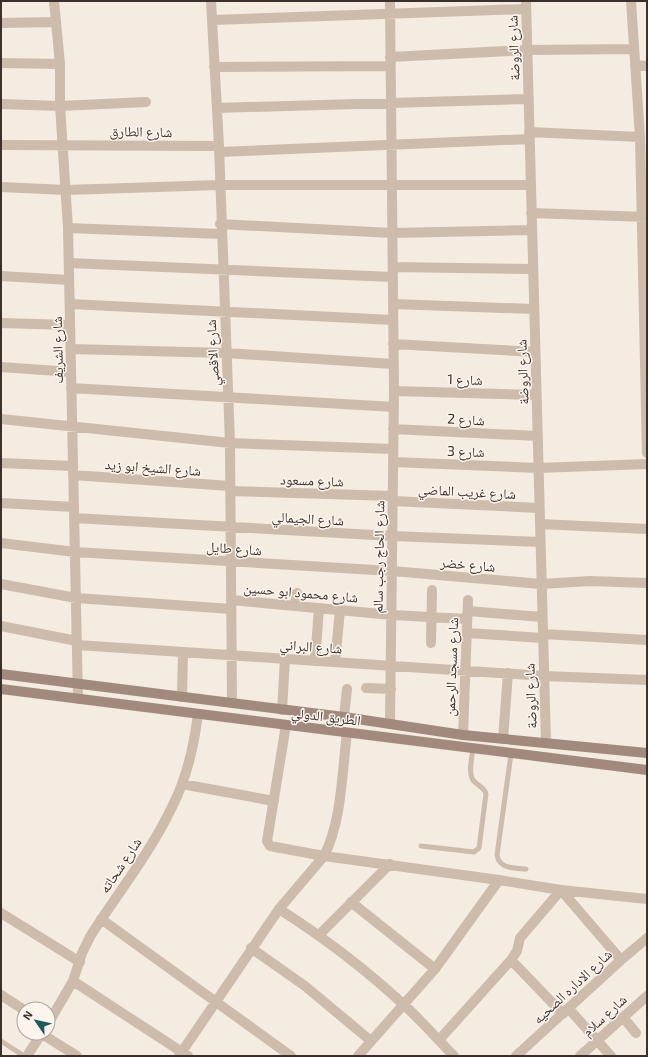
<svg xmlns="http://www.w3.org/2000/svg" width="648" height="1057" font-family="'Exo 2','Noto Naskh Arabic',sans-serif">
<rect width="100%" height="100%" fill="#f4ebe1"/>
<g fill="none" stroke-linecap="round" stroke-linejoin="round">
<path stroke="#cdbbac" stroke-width="5" d="M511,754l-14,101c2,14 17,13 29,14
M421,846l53,6 5,-4 7,-54c-2,-8 -9,-8 -13,-14 -5,-7 -1,-23 0,-31
M1,1041l23,15"/>
<path stroke="#cdbbac" stroke-width="10" d="M54,1l6,63v42l8,122 10,471
M211,1l8,145 11,297 2,260
M390,1l4,390 -4,333
M526,1l20,742
M631,1l9,136 7,316
M212,20l314,-11
M1,23l55,-1
M390,57l137,-7 107,-1
M1,63l59,1
M635,65l12,1
M214,67l176,-1
M1,104l59,2 86,-4
M217,108l311,-9
M529,132l111,5
M1,145l218,1
M219,152l310,-13
M1,187l65,3 153,-5h312
M531,213l116,4
M220,224l172,9 140,-3
M68,228l153,6
M69,263l323,14
M393,267l140,2
M1,276l68,4
M70,304l323,16
M393,304l141,5
M1,323l69,2
M393,344l142,8
M71,349l155,4 167,11
M1,367l70,5
M71,388l323,19
M394,391l142,4
M1,419l229,24 163,6
M393,429l144,7
M393,462l145,6 109,-4
M1,463l72,3
M73,475l157,11
M230,491l163,5
M393,501l146,7
M1,503l73,4
M74,518l318,18 148,6
M540,524l107,5
M1,543l74,9 317,19 149,13 49,-3 57,2
M1,584l75,14 155,11
M231,600l161,15 75,4
M295,605l2,-12
M468,611l74,6
M1,626l76,15
M467,633l76,5
M543,634l104,6
M431,643l1,-53
M77,645l467,31 103,4
M315,661l4,-53
M335,662l5,-52
M366,688l25,1
M182,697l1,-45
M282,710l3,-51
M344,717l3,-28
M286,725l-19,116 3,5 54,10 175,24 62,10 86,9
M463,735l5,-135
M503,739l5,-66
M182,784l92,17
M351,902l84,67
M279,909c44,28 85,59 124,95 18,16 34,35 51,52
M1,913l79,49
M101,919l190,137
M319,935l71,-71
M251,948l54,38 66,55
M511,960l52,54
M73,981l115,75
M1,995l23,15
M569,1009l42,47
M623,1017l13,16
M48,1024l25,-43 9,-28 9,-18c27,-42 59,-82 81,-128 15,-29 22,-61 26,-93
M42,1034l35,22
M439,1040l72,-80 6,-9 3,-13 41,-48 60,70
M27,1056l15,-23
M179,1056l100,-147 45,-53c18,-35 18,-85 23,-123
M358,1056l77,-87 64,-89
M516,1056l105,-96 26,-22
M580,1056l67,-60"/>
<path stroke="#a18a7d" stroke-width="10" d="M1,674l343,43 119,18 184,18
M1,689l646,81"/>
</g>
<g text-anchor="middle" dominant-baseline="central" stroke-width="3" stroke-linejoin="round" paint-order="stroke">
<g font-size="14" fill="#3b302b" stroke="#fbf5ee">
<text transform="translate(513 48) rotate(-92)">شارع الروضة</text>
<text transform="translate(141 131) rotate(1)">شارع الطارق</text>
<text transform="translate(57 350) rotate(-91)">شارع الشريف</text>
<text transform="translate(212 353) rotate(-93)">شارع الاقصي</text>
<text transform="translate(522 372) rotate(-92)">شارع الروضة</text>
<text transform="translate(465 379) rotate(2)">شارع 1</text>
<text transform="translate(466 419) rotate(3)">شارع 2</text>
<text transform="translate(466 451) rotate(2)">شارع 3</text>
<text transform="translate(153 467) rotate(4)">شارع الشيخ ابو زيد</text>
<text transform="translate(312 480) rotate(2)">شارع مسعود</text>
<text transform="translate(467 491) rotate(3)">شارع غريب الماضي</text>
<text transform="translate(308 518) rotate(3)">شارع الجيمالي</text>
<text transform="translate(234 548) rotate(4)">شارع طايل</text>
<text transform="translate(378 557) rotate(-89)">شارع الحاج رجب سالم</text>
<text transform="translate(468 564) rotate(5)">شارع خضر</text>
<text transform="translate(301 592) rotate(5)">شارع محمود ابو حسين</text>
<text transform="translate(311 646) rotate(4)">شارع البراني</text>
<text transform="translate(451 667) rotate(-88)">شارع مسجد الرحمن</text>
<text transform="translate(530 696) rotate(-92)">شارع الروضة</text>
<text transform="translate(326 716) rotate(7)">الطريق الدولي</text>
<text transform="translate(120 865) rotate(-56)">شارع شحاته</text>
<text transform="translate(572 986) rotate(-43)">شارع الاداره الصحيه</text>
<text transform="translate(604 1015) rotate(-42)">شارع سلام</text>
</g>
</g>
<rect width="648" height="1057" fill="none" stroke="#3b302b" stroke-width="4"/>
<g transform="translate(36 1021) rotate(304)"><circle r="19" fill="#fbf5ee" stroke="#aea6a0"/>
<path d="M0-3L7 15L0 10L-7 15Z" fill="#1f5a5e"/>
<text y="-6" font-size="11" font-weight="bold" text-anchor="middle" fill="#3b302b">N</text>
</g>
</svg>
